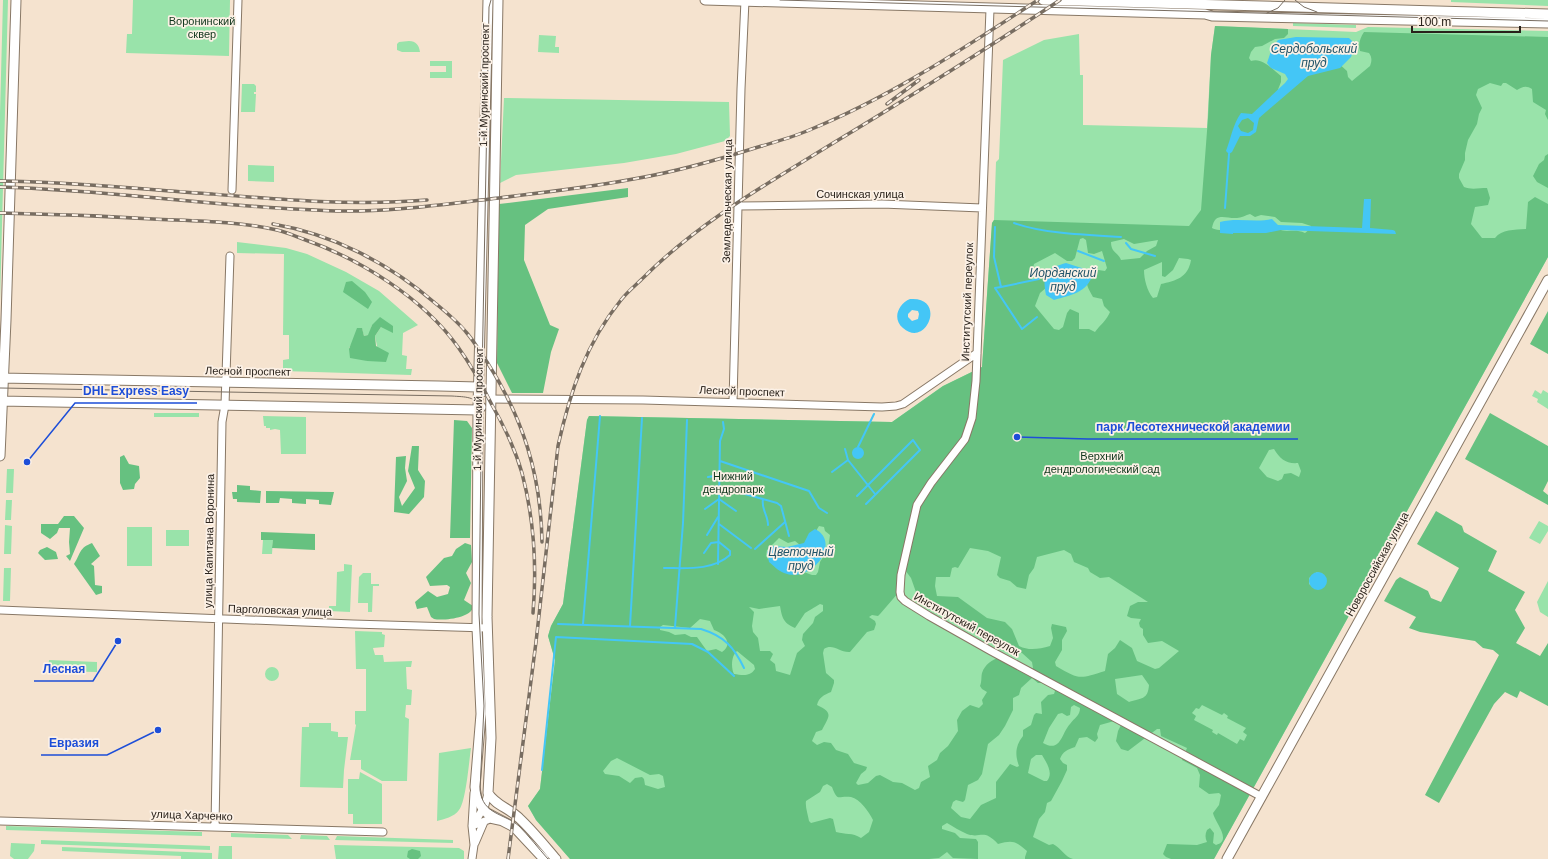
<svg xmlns="http://www.w3.org/2000/svg" width="1548" height="859" font-family="Helvetica,sans-serif">
<rect width="100%" height="100%" fill="#f5e3cf"/>
<path fill="#99e3aa" fill-rule="evenodd" d="M3,0h5l-8,301v-188z
M133,0h97l-1,56 -103,-3 1,-19h5z
M1451,0h97v6l-97,-4z
M1293,23l63,2v3l-63,-2z
M1215,26l141,6 12,-5 180,4v226l-334,602h-644l-34,-39 -8,-14 12,-17 15,-129 -7,-24 3,-10 12,-22 24,-184 2,-4 303,6 51,-36 39,-19 10,-144 2,-3 2,-58 3,-3 4,-99 41,-20 35,-6 1,41h3v50l124,3 4,-73z
M539,35l17,1 -1,11h4v6l-21,-1z
M409,41c7,0 10,4 11,11h-18l-5,-2v-6l2,-2z
M430,61h22v17h-22v-6h16v-6h-16z
M242,84h12l2,2v6h-2v2h2l-1,18h-14z
M504,98l225,4 1,34 -5,5 -49,13 -52,9 -108,12 -16,8z
M248,165l26,1v16l-26,-1z
M237,242l49,6 21,6 39,18 33,19 39,34 -15,8 -1,22 5,1 -1,13h6l-1,6 -128,-4v-11l6,-1v-24h-6l1,-81 -47,-1zM372,325l21,1 -12,1 -6,9 5,25h-13l-18,-13 13,-19 2,7 5,-1z
M1535,390l6,4 2,-4 5,3v16l-11,-7 1,-3 -6,-3z
M154,413h45v4h-45z
M263,416l43,1v37h-25l-1,-24 -5,-1 -5,1v-2h-4v-2h-2z
M7,469h7l-1,24h-7z
M6,500h6l-1,20h-6z
M1539,521l9,5v5l-8,13 -11,-6z
M5,525l7,1 -1,28h-7z
M127,527h25v39h-25z
M166,530h23v16h-23z
M263,540h10l-1,14h-10z
M344,564l8,1 -2,47 -21,-1v-5h7l1,-34 7,-1z
M4,568h7l-1,33h-7z
M363,573h8v11h8v2h-6l-1,26h-4v-9h-10l1,-26z
M1548,581v36l-8,-5 -3,-10z
M355,631l27,1v2l3,1 -1,12 -11,1 2,7h8l1,7 28,-1 -1,6h-5l1,22 5,1 -1,15h-5l-1,12 4,2 -2,62h-25l-21,-12v-9h-11l6,-35 -1,-1v-13h11v-42h-10z
M49,660l48,2v10l-49,-1z
M265 674a7 7 0 1 1 14 0a7 7 0 1 1-14 0Z
M309,723h22v8l7,1v5h10l-4,33 -1,18 -43,-1 2,-60h7z
M471,748c-2,13 -5,54 -12,62 -5,7 -15,9 -22,11l2,-68z
M360,772l22,12v40h-29v-10h-5v-35h11z
M6,826l196,6v4l-196,-6z
M231,833l57,2 4,4 -61,-2z
M301,835l26,1 3,4 -30,-1z
M337,836l116,4v3l-118,-3z
M41,840l169,6v4l-169,-6z
M11,843l24,1 -1,7 -6,8h-14l-4,-3z
M334,845l125,3 5,3v8h-128z
M219,846h13v13h-14z
M62,847l150,6v6h-31v-3l-119,-5z"/>
<path fill="#66c180" fill-rule="evenodd" d="M1215,26l73,3v5l-4,4 -9,1 -13,7 -7,1 -4,5 -2,6 2,3c11,-4 21,8 30,15v6l-4,10 19,-14 41,-16 10,9 1,6 4,4 18,-15c2,-5 2,-9 -1,-13l-9,-2c-2,-7 0,-13 4,-19l184,5v83l-3,-6 1,-4 -13,-8 -1,-13c-6,-4 -10,-2 -15,1l-11,-7h-3l-2,3 -11,-3 -12,6 -2,6 6,13 -3,6 -2,10 -9,16 -3,13v7l-6,14v4l5,9c7,3 15,1 23,1l3,10 -2,7 -13,2 -4,17 11,14h13c7,-9 19,-8 31,-9l2,-27 7,-5 13,7v53l-334,602h-43l-5,-2 -3,-3 4,-10 30,1 10,-3c-2,-4 -2,-8 0,-12l3,-2 4,5 -1,10 3,2c17,-4 -2,-24 -3,-32l6,-8 2,-10 -2,-2 -10,1 -10,-7 1,-12 -3,-7 -15,-8 5,-12 -26,-12 -1,-7h-3l-29,22 -7,-2 -5,-8 2,-10 4,-8 -4,-3 -18,5 -3,9 1,4 -3,4 -8,-5 -8,1 -4,9c-8,3 -12,4 -15,12l3,4 4,2v5l-5,11 -11,20 -4,2 -2,9 -6,7 -6,18 16,8 4,-1c8,4 12,13 20,15h-48v-2l2,-6c-12,-10 -14,-11 -29,-7 -15,-16 -17,-5 -31,-10 -7,-3 -13,-7 -20,-11l-5,3v3l13,4 5,5 16,1 2,3v17l-25,-1 -6,-6 -8,6 -10,1h-359l-34,-39 -8,-14 12,-17 15,-129 -7,-24 3,-10 12,-22 24,-184 2,-4 303,6 51,-36 39,-19 10,-144 2,-3 195,6 12,-16 7,-92 3,-63zM1250,214l5,3 6,-2 14,2 6,5 21,1 9,3 -1,3 -5,4c-7,-3 -11,-2 -18,-2 -6,0 -11,-3 -16,-3 -14,0 -48,6 -59,0 3,-17 14,-9 25,-10 4,0 9,-3 13,-4zM1083,238l3,2 2,13 6,1 8,-3 5,17 -2,3 -13,-2c-8,13 -6,15 1,28l9,2 2,7 6,6c-3,8 -10,13 -15,20l-6,-3h-10v-16l-9,-4 -3,4 -4,14 -4,3 -5,-1 -19,-23 5,-13 7,-6 1,-13 -5,-3 -10,10 -2,-3 3,-14 21,-11 12,8h5l3,-3 5,-19zM1124,239l10,5 24,-4 -2,6 -9,5 -7,7 -19,2c-3,-8 -10,-7 -10,-18zM1179,258l9,1 3,1c-3,18 -16,21 -30,24l-4,13 -4,1c-6,-7 -9,-19 -9,-28l18,-8v14l3,1 8,-7zM1274,449c6,10 12,15 24,14l3,8 -2,6 -8,-4 -7,1 -2,5 -4,2 -11,-4 -8,-9 10,-18zM819,526l5,1 1,4 5,4 -2,14 -8,13 -2,10 -2,3h-4l-44,-16 -2,-3 1,-6 12,-12 9,5 7,-2 5,4c8,-1 15,-12 19,-19zM970,548l18,3 13,6 -4,18 3,3 10,3 7,6 9,2 3,-14 5,-7 3,-11 27,-7 7,4 3,8 14,6 2,4 10,6 9,-1 39,25h-10l-8,4 -3,10 4,2 10,1 -2,4 1,4 3,2v6l5,8 14,-2 17,10 -20,17 -4,1 -18,-8 -5,-13 -12,-8 -5,8 -7,6 -3,17c-26,8 -25,9 -49,-5l-1,-4 7,-12v-10l5,-9 -1,-4 -14,-3 -1,4 2,10 -3,8c-11,3 -21,5 -31,0l-7,-17 -7,-7 -18,-4 -29,-21 -21,-1 -2,-10 1,-9h14l2,-9 3,-1 3,1zM905,570l6,8 6,17 43,25 9,2 9,10 9,3 5,8 30,10 10,9 1,6 -2,2 -31,-13c-8,3 -15,7 -18,16 -1,4 0,8 -2,13l2,3 5,3 -5,8 1,4 -4,4 -9,-3 -8,6 -5,9 1,11 -10,15 -8,7 -3,7 -9,6 2,11 -9,5 -2,6 -4,2 -13,-7 -9,-1 -13,-7 -4,1 -8,7 -10,2 -2,-2 5,-9 5,-4 1,-3 -13,-4 -6,-9 -12,-4 -5,-7 -7,-1 -7,3 -5,-4 4,-9 6,-2c7,-14 12,-17 -5,-25 2,-8 7,-10 14,-13l3,-9v-3l-8,-7 -3,-20 1,-4c9,-6 16,4 26,3l17,-20 7,-2 2,-6 -1,-3 -6,-4 3,-2 6,1 2,-2 19,-22zM1317,572l6,2 -8,15 -6,-5v-6zM820,604l3,1v6l-8,6 -2,6 -10,11 -1,6 3,6 -8,7 -7,22 -14,-4 -1,-7 -5,-4 3,-6 -3,-3h-10l-2,-13 -5,-6 -1,-6 2,-14 -5,-5 10,2 21,-3c2,11 3,17 15,22l10,-15zM700,619l10,2 4,9c10,3 20,14 8,22l-6,-3 -9,2 -10,-14h-6l-6,-3 -10,1 -6,-3 -9,-2v-3l3,-2 27,3zM737,651l17,14 1,4c-5,8 -13,6 -21,5 -3,-6 -3,-18 3,-23zM1142,675l7,10c-1,15 -8,13 -20,17l-12,-8 -2,-15zM1032,678l6,5h10l7,8 -1,3 -6,1 -7,7 1,12 -6,-1 -2,2 -3,10 -8,5v6c-8,10 -8,19 -4,30l-2,1 -7,-3 -14,18v16l-15,7 -11,14 -9,-2 -10,-9 2,-6 3,-2 7,2 2,-2 3,-15 10,-5 4,-6 6,-30 11,-9 6,-9 8,-16v-12l6,-3 2,-7zM1074,705l6,3c0,8 -6,10 -10,16 -9,10 -9,29 -27,19l6,-15 9,-14 4,-1 5,3 3,-1 1,-8zM1202,705l20,10 2,-2 4,3 -1,2 19,10 -3,4 4,3 -3,6 -4,-2 -3,5 -19,-11 -1,2 -5,-3 1,-2 -19,-10 2,-4 -4,-3 4,-5 3,1zM1036,755h6c4,7 12,18 5,26h-3l-16,-8 3,-14zM617,758l33,17 9,-1 4,2 2,11 -7,2 -13,-4 -1,-6 -2,-2 -7,1 -5,5 -11,-7 -14,-2 -2,-3 8,-10zM827,784l5,3c6,16 6,8 19,10 9,2 18,15 22,23l-4,12 -8,6c-9,-6 -15,-3 -25,-6l-3,-13 -3,-1 -19,5 -2,-2c-1,-6 -4,-14 -3,-20l14,-9 3,-6z
M1548,154v34l-11,-6 -4,-6 6,-12 5,-4 1,-4z
M628,188v9l-80,12 -23,16 -1,35 26,65 9,4 -8,23 -8,41h-31l-15,-30 2,-159z
M352,281l13,11 7,10 -4,7 -25,-17 3,-10z
M1548,311v43l-18,-10z
M380,317l13,9v7l-12,-6 -6,9 1,10 13,7 -3,9 -19,-1 -17,-3 -1,-9 8,-21h5l2,8 4,-1 4,-10z
M1490,413l58,33v35l-5,10 5,4v10l-83,-46z
M454,420l13,1 5,7 -2,110h-20z
M412,446h7l-1,24 7,11 -1,16 -15,17 -15,-2 2,-55 10,-1 -1,12 2,13 -8,16 3,9 13,-18 -7,-17z
M124,455l5,9 10,2 1,12 -5,6 -1,5 -11,1 -3,-7v-26z
M237,485l13,1v4l11,1 -1,12 -23,-1v-3h-4l-1,-7h5z
M266,491l68,1 -3,13 -12,-1v-4l-13,-1v5l-14,-1v-4l-12,-1 -1,5h-13z
M1436,511l26,15 2,6 33,19 -9,20 37,21 -10,18 10,18 -9,15 24,13 8,-13v63l-28,-15 -3,7 -12,-6 -11,12 -55,99 -14,-8 74,-140 -6,-5 -10,-2 -8,-7 -55,-9 -11,-4 7,-11 -32,-16 12,-21 4,-3 28,14 3,7 10,4 18,-34 -42,-24z
M64,516h10l10,12 -14,33 -4,-5 4,-2 -1,-12 1,-14h-11l-2,5 -7,6 -9,-6v-9h17z
M261,532l54,2v16l-43,-2 1,-8h-12z
M92,543l8,13 -9,8 3,2 1,19 7,1v7l-6,2 -22,-31c7,-11 5,-16 18,-21z
M465,543l6,2 1,17 -6,11 5,10 -7,17 9,6c0,12 -30,15 -39,13l-3,-2 -4,-10 -10,2 -2,-7 13,-11 9,6 11,-3 2,-7 -3,-2 -17,1 -4,-9 18,-19 8,-2 4,-7z
M47,547l9,5 2,7 -13,1 -7,-7 2,-3z
M412,849l8,2 1,5 -3,3h-8l-3,-2 1,-6z"/>
<path fill="#44c6f6" fill-rule="evenodd" d="M1296,37l53,1 4,4 1,7 -3,8 -11,11 -32,8 -49,42 -3,14 -6,4h-10l-8,16 -3,2 -3,-3c5,-13 7,-27 15,-38l11,1 33,-31 3,-4 -3,-5 -14,-6 -4,-5 5,-15 6,-8zM1248,118l6,5 -1,7 -5,3 -7,-2 -3,-5 4,-6z
M1364,199h7l-1,29 23,2 2,1 1,3 -115,-4 -15,3h-33v1l-13,-1v-11c18,-5 34,1 52,-3l6,6 84,3z
M1066,263l25,8 2,3c-6,19 -22,21 -39,26l-8,-5c-4,-21 -1,-26 20,-32z
M910,299c37,-3 17,50 -7,29 -11,-9 -5,-24 7,-29zM912,310l6,1 1,3 -1,5 -6,2 -4,-4v-3z
M852 453a6 6 0 1 1 12 0a6 6 0 1 1-12 0Z
M815,529c27,13 -3,55 -31,44 -6,-2 -11,-8 -15,-11l-2,-10 5,-6 15,1 17,-4 5,-10z
M1309 581a9 9 0 1 1 18 0a9 9 0 1 1-18 0Z"/>
<g fill="none" stroke-linecap="round" stroke-linejoin="round">
<path stroke="#44c6f6" stroke-width="2" d="M1225,208l4,-54
M1014,223c31,11 74,12 107,14
M995,227l-1,30 7,30 -6,1 27,41 15,-12
M1126,243l5,6 24,7
M1078,251l26,10
M1001,287l38,-8
M858,447l16,-33
M845,449l3,11 27,34
M720,461l89,30 10,17 8,5
M832,472l16,-12
M708,477l12,-2
M720,487l57,16 4,3 8,30
M857,496l56,-56 7,10 -54,54
M763,499c-2,10 5,16 5,26
M705,509l14,-10 17,12
M719,524l32,24
M707,535l11,-18
M755,549l30,-27
M718,564l2,-123 4,-12 -1,-7
M664,568c22,0 48,3 66,-13v-4l-11,-9 -8,1 -7,10
M558,624l143,5c23,7 33,18 43,39
M583,624l17,-208
M630,626l12,-208
M675,627l8,-104 4,-103
M542,770l14,-133 136,7 16,8 26,24"/>
<defs>
<path id="minor" d="M990,9l-14,372 -4,37 -7,21 -34,44 -14,22 -16,70 -1,17 1,5 4,4 24,15 62,35 271,146
M232,190l6,-190
M738,206l144,-2 100,4
M490,399l153,1 239,7 14,-1 7,-2 74,-51
M733,402l8,-313 4,-89
M0,610l353,14 134,4
M0,821l383,11
M474,824l11,-19 3,-12
M472,826l18,-7 9,2
M215,827l7,-405 3,-17 5,-149
M475,843l9,-21
M472,859l2,-14 -2,-19 2,-33"/>
<path id="major" d="M488,0l-10,408 -1,220 4,86 -6,73 2,12 6,10 4,4 27,14 30,32
M498,0l-11,617 4,121 -3,55c7,12 21,15 31,25 13,12 25,27 37,41
M705,0l500,14 7,2 336,7
M1043,0l505,14
M0,378l439,8 39,1 4,5
M0,401l478,9 3,-3
M0,456l6,-136 10,-320
M1227,859l321,-579"/>
</defs>
<use href="#minor" stroke="#887866" stroke-width="9"/>
<use href="#major" stroke="#887866" stroke-width="11"/>
<use href="#minor" stroke="#fff" stroke-width="7"/>
<use href="#major" stroke="#fff" stroke-width="9"/>
<path stroke="#786d61" stroke-width="1" d="M491,0l-2,7 -7,370 -3,237 5,92 -4,84c3,25 24,23 39,36 10,10 19,22 29,33
M780,0l768,21
M1295,0l9,7 13,5
M1267,13l11,-5 7,-8
M0,388l452,8c13,1 24,0 31,13"/>
<defs>
<path id="rail" d="M887,104l32,-24
M0,181c71,1 141,8 212,13 72,6 143,12 215,6
M0,187c112,3 224,21 337,24 54,1 108,-7 162,-13 47,-6 94,-11 140,-20 40,-7 78,-18 116,-30 17,-5 35,-10 52,-17 82,-33 157,-83 231,-131
M0,213c51,1 102,3 153,6 41,2 84,2 124,11 9,2 18,6 26,9 57,20 120,59 155,108 13,18 24,38 34,58 12,21 23,44 30,68 12,46 15,93 11,140
M273,224c60,10 117,40 162,79 11,9 22,18 31,29 8,9 14,20 21,30 36,56 54,113 55,180
M508,859l28,-217 22,-196c12,-54 28,-103 63,-146 6,-8 15,-15 22,-22 55,-55 122,-93 187,-133 78,-47 155,-95 230,-145"/>
</defs>
<use href="#rail" stroke="#786d61" stroke-width="3.5"/>
<use href="#rail" stroke="#fcf1e6" stroke-width="2" stroke-dasharray="6" stroke-linecap="butt"/>
</g>
<g text-anchor="middle" dominant-baseline="central" stroke-width="3.5" stroke-linejoin="round" paint-order="stroke">
<g font-size="11" fill="#10361c" stroke="#fcf1e6">
<text x="202" y="21">Воронинский<tspan x="202" dy="13">сквер</tspan></text>
<text x="1102" y="456">Верхний<tspan x="1102" dy="13">дендрологический сад</tspan></text>
<text x="733" y="476">Нижний<tspan x="733" dy="13">дендропарк</tspan></text>
</g>
<g font-size="11" fill="#29221b" stroke="#fcf1e6">
<text transform="translate(484 85) rotate(-89)">1-й Муринский проспект</text>
<text x="860" y="194">Сочинская улица</text>
<text transform="translate(727 201) rotate(-89)">Земледельческая улица</text>
<text transform="translate(967 302) rotate(-88)">Институтский переулок</text>
<text transform="translate(248 371) rotate(1)">Лесной проспект</text>
<text transform="translate(742 391) rotate(2)">Лесной проспект</text>
<text transform="translate(478 409) rotate(-89)">1-й Муринский проспект</text>
<text transform="translate(209 541) rotate(-89)">улица Капитана Воронина</text>
<text transform="translate(1377 564) rotate(-61)">Новороссийская улица</text>
<text transform="translate(280 610) rotate(2)">Парголовская улица</text>
<text transform="translate(967 624) rotate(29)">Институтский переулок</text>
<text transform="translate(192 815) rotate(2)">улица Харченко</text>
</g>
<g font-size="12" font-style="italic" fill="#215469" stroke="#fcf1e6">
<text x="1314" y="49">Сердобольский<tspan x="1314" dy="14">пруд</tspan></text>
<text x="1063" y="273">Иорданский<tspan x="1063" dy="14">пруд</tspan></text>
<text x="801" y="552">Цветочный<tspan x="801" dy="14">пруд</tspan></text>
</g>
</g>
<path fill="none" stroke="#1d4ed8" stroke-width="1.5" d="M27 462L75 403H197M1017 437L1088 439H1298M118 641L93 681H34M158 730L107 755H41"/>
<g fill="#1d4ed8" stroke="#fcf1e6" stroke-width="1.5">
<circle cx="27" cy="462" r="4"/>
<circle cx="1017" cy="437" r="4"/>
<circle cx="118" cy="641" r="4"/>
<circle cx="158" cy="730" r="4"/>
</g>
<g font-size="12" text-anchor="middle" font-weight="bold" fill="#1d4ed8" stroke="#fcf1e6" stroke-width="3.5" stroke-linejoin="round" paint-order="stroke">
<text x="136" y="395">DHL Express Easy</text>
<text x="1193" y="431">парк Лесотехнической академии</text>
<text x="64" y="673">Лесная</text>
<text x="74" y="747">Евразия</text>
</g>
<path d="M1412 26v6h108v-6" fill="none" stroke="#29221b" stroke-width="2"/>
<text x="1418" y="26" font-size="12" fill="#29221b" stroke="#fcf1e6" stroke-width="3" paint-order="stroke">100 m</text>
</svg>
